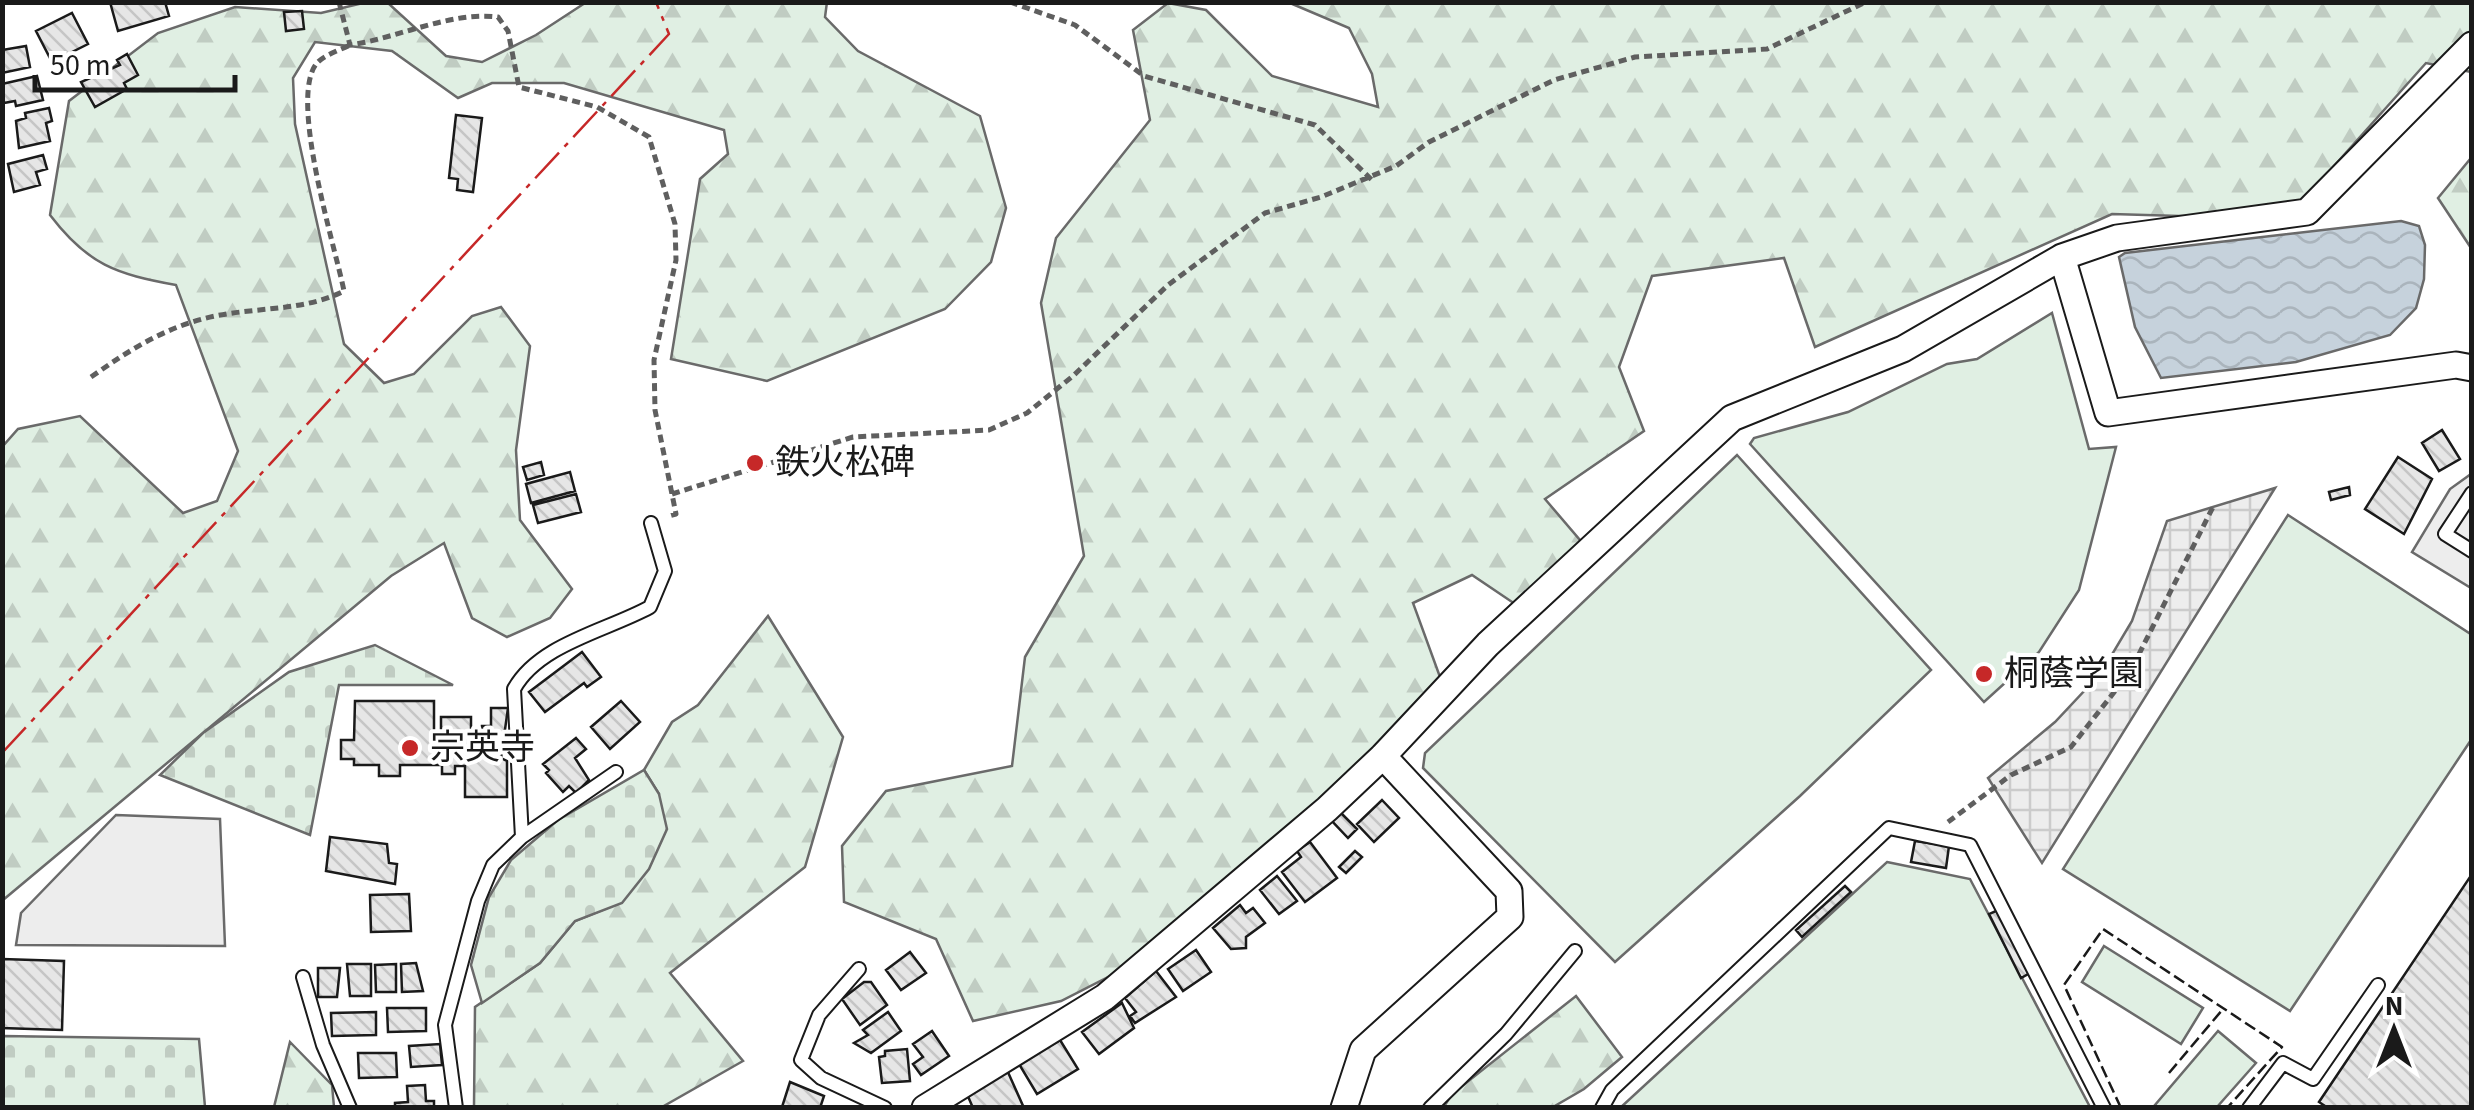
<svg xmlns="http://www.w3.org/2000/svg" width="2474" height="1110" font-family="'Source Sans 3','Noto Sans JP',sans-serif">
<defs>
<pattern id="forest-firs" width="22" height="20" patternUnits="userSpaceOnUse" patternTransform="scale(2.5)"><rect width="22" height="20" fill="#e0efe3"/><path d="M5 1l3.5 6h-7zM16 11l3.5 6h-7z" fill="#c0ccc2"/></pattern>
<pattern id="cemetery-stones" width="16" height="16" patternUnits="userSpaceOnUse" patternTransform="scale(2.5)"><rect width="16" height="16" fill="#e0efe3"/><path d="M2 7V4a2 2 0 0 1 4 0v3zM10 15v-3a2 2 0 0 1 4 0v3z" fill="#c0ccc2"/></pattern>
<pattern id="plaza-grid" width="8" height="8" patternUnits="userSpaceOnUse" patternTransform="scale(2.5)"><rect width="8" height="8" fill="#ededed"/><path d="M0 4h8M4 0v8" fill="none" stroke="#cbcbcb"/></pattern>
<pattern id="water-waves" width="16" height="10" patternUnits="userSpaceOnUse" patternTransform="scale(2.5)"><rect width="16" height="10" fill="#c6d2dc"/><path d="M0 5q4-4 8 0t8 0" fill="none" stroke="#aab4bc"/></pattern>
<pattern id="building-back-hatch" width="6" height="6" patternUnits="userSpaceOnUse" patternTransform="scale(2.5)"><rect width="6" height="6" fill="#e6e6e6"/><path d="M-1 5l2 2M0 0l6 6M5-1l2 2" fill="none" stroke="#c5c5c5"/></pattern>
</defs>
<rect width="100%" height="100%" fill="#fff"/>
<path fill="url(#forest-firs)" stroke="#6a6a6a" stroke-width="2.5" d="M827,2l-2,15 33,34 122,65 26,92 -15,54 -46,47 -178,72 -96,-22 29,-180 28,-25 -4,-24 -160,-47h-72l-34,15 -66,-47 -77,-9 -22,36 2,46 49,220 40,39 30,-9 58,-58 29,-9 29,39 -14,104 4,70 52,69 -22,29 -43,19 -35,-19 -28,-75 -53,33 -388,324v-454l15,-17 62,-13 103,97 34,-12 21,-50 -62,-166c-60,-11 -88,-20 -126,-70l19,-114 89,-68 77,-26 86,6 42,-10h25l58,53 36,6 54,-27 49,-32z
M1168,3l38,7 66,66 106,31 -6,-33 -23,-46 -59,-25h1181v69l-45,-9 -125,140 -87,14 -102,-3 -297,133 -31,-89 -132,18 -33,91 25,64 -99,68 40,47 -67,60 -46,-31 -59,28 27,74 -238,252 -141,72 -88,20 -37,-82 -92,-37 -2,-56 44,-55 126,-25 13,-109 59,-101 -43,-253 15,-65 94,-118 -17,-90z
M2471,158v90l-33,-50z
M768,616l75,121 -38,130 -135,106 73,88 -81,46 -188,-1 1,-99 65,-44 35,-42 47,-19 37,-108 -15,-24 28,-48 26,-17z
M1576,996l46,61 -38,32 -31,18 -110,1 9,-14z
M290,1042l42,43 2,22h-60z"/>
<path fill="url(#cemetery-stones)" stroke="#6a6a6a" stroke-width="2.5" d="M375,645l78,40h-114l-29,150 -150,-60 43,-42 86,-61z
M644,770l15,24 8,35 -18,40 -27,34 -47,18 -35,42 -58,40 -11,-38 18,-68 22,-37 47,-40z
M3,1036l196,3 6,68h-202z"/>
<path fill="#e0efe3" stroke="#6a6a6a" stroke-width="2.5" d="M2052,313l37,136 27,-2 -37,143 -40,62 -55,50 -234,-258 4,-6 94,-26 99,-48 30,-5z
M1737,455l194,215 -131,126 -185,166 -192,-194 2,-15z
M2288,515l184,120 -1,105 -181,271 -227,-142z
M1887,862l83,17 120,228 -470,1z
M2104,946l99,62 -22,36 -99,-62z
M2218,1031l38,32 -39,44h-59l-3,-2z"/>
<path fill="#ededed" stroke="#6a6a6a" stroke-width="2.5" d="M2471,474v114l-59,-36 38,-63z
M116,815l104,4 5,127 -209,-1 5,-32z"/>
<path fill="url(#plaza-grid)" stroke="#6a6a6a" stroke-width="2.5" d="M2275,488l-233,375 -54,-85 67,-56 46,-49 31,-52 35,-100z"/>
<path fill="url(#water-waves)" stroke="#6a6a6a" stroke-width="2.5" d="M2401,221l18,5 6,19 -1,34 -8,29 -26,27 -94,27 -135,16 -26,-51 -16,-70 6,-4z"/>
<path fill="url(#building-back-hatch)" stroke="#1a1a1a" stroke-width="2.5" d="M110,2h55l4,14 -51,15z
M302,11l2,18 -18,2 -2,-19z
M72,13l16,31 -36,18 -16,-31z
M26,46l4,21 -28,6v-23z
M127,54l11,21 -14,8 3,6 -32,18 -14,-25 39,-17 -3,-5z
M37,76l6,24 -27,6 -1,-5 -11,2 -2,-19z
M49,108l3,13 -6,2 4,18 -31,7 -3,-27 10,-3 -1,-5z
M456,115l26,3 -9,74 -16,-2 1,-11 -9,-1z
M43,155l4,14 -11,3 4,13 -26,7 -6,-28z
M2442,430l18,29 -21,12 -17,-28z
M2398,457l34,22 -28,55 -39,-25z
M541,462l3,13 -17,5 -4,-13z
M570,472l5,19 -44,12 -5,-19z
M2349,487l1,8 -19,5 -2,-8z
M576,494l5,18 -43,11 -5,-18z
M582,652l19,25 -14,10 -3,-4 -39,29 -16,-20z
M355,701h79v34h7v-18h30v16h11v-7h9v-18h17l-7,50 6,3v36h-42v-31h-10v8h-13v-9h-42v11h-21v-11h-25v-6h-13v-19h13z
M621,701l19,21 -30,27 -19,-22z
M576,738l10,11 -11,9 14,22 -13,13 -7,-7 -6,6 -17,-19 3,-3 -6,-6z
M1382,800l17,18 -25,24 -17,-18z
M1340,812l17,17 -9,9 -17,-18z
M330,837l57,7 2,19 8,1 -2,20 -69,-13z
M1915,841l34,5 -3,22 -35,-6z
M1310,842l27,36 -32,24 -23,-30 19,-15 -4,-6z
M1355,851l7,6 -16,16 -7,-6z
M2472,874v234h-144l-9,-6z
M1277,876l20,25 -18,13 -19,-24z
M1845,886l6,6 -49,45 -6,-7z
M409,894l2,37 -40,1 -1,-37z
M1240,905l6,8 7,-5 12,15 -19,14v11l-15,1 -18,-21z
M1998,910l32,63 -9,5 -32,-64z
M1196,950l15,22 -28,19 -15,-22z
M910,952l16,21 -25,17 -15,-20z
M2,959l62,2 -2,69 -60,-2z
M416,963l7,28 -21,1 -1,-28z
M347,964h24v32h-21z
M396,964v28h-20l-1,-27z
M318,968h22l-3,29h-19z
M1156,971l20,26 -41,26 -5,-7 6,-4 -11,-14z
M864,982h7l16,23 -27,20 -18,-26z
M1122,1003l12,25 -35,26 -17,-22z
M387,1008h39v23l-38,1z
M376,1012v23l-44,1 -1,-23z
M888,1012l13,19 -30,22 -17,-10 14,-8 -5,-5z
M932,1031l17,25 -28,19 -8,-11 10,-7 -10,-13z
M1060,1040l18,29 -41,25 -18,-30z
M440,1044l2,21 -31,2 -2,-21z
M907,1049l3,32 -28,2 -3,-26 6,-1v-5z
M358,1053h38l1,24 -38,1z
M1007,1070l17,38h-51l-6,-14z
M790,1082l34,14 -4,12 -38,-1z
M425,1085l1,16h8v7h-39v-5l13,-1 -1,-16z"/>
<g fill="none" stroke-linecap="round" stroke-linejoin="round">
<defs>
<path id="service" d="M2472,493l-27,41 27,17
M522,837l-8,-148c25,-45 92,-58 136,-82l15,-36 -14,-48
M859,969l-40,46 -18,45 20,18 64,30
M303,977l20,68 27,63
M456,1108l-11,-83 33,-124 15,-36 29,-28 94,-65
M1430,1108l76,-74 69,-83
M1602,1108l10,-18 277,-262 81,17 134,263
M2249,1108l34,-45 30,16 65,-94"/>
<path id="minor" d="M2062,257l46,156 348,-48 16,3
M925,1108l180,-111 222,-188 56,-53 105,-112 244,-226 171,-69 159,-92 55,-19 190,-26 165,-167
M1344,1108l19,-58 147,-133 -1,-26 -126,-135"/>
</defs>
<use href="#service" stroke="#1a1a1a" stroke-width="16"/>
<use href="#minor" stroke="#1a1a1a" stroke-width="29"/>
<path stroke="#5f5f5f" stroke-width="5" stroke-dasharray="8 5" stroke-linecap="butt" d="M339,2l11,43c48,-7 101,-34 148,-28l10,14 11,56 78,20 52,30 26,87 1,36 -22,100 1,50 21,104 -7,2
M1010,2l65,23 69,51 171,49 58,56
M91,377c40,-28 76,-51 124,-61 44,-9 90,-5 129,-25 -9,-45 -56,-194 -27,-228 7,-8 23,-13 33,-18
M672,494l181,-57 136,-7 38,-17 46,-37 95,-91 97,-72 56,-16 75,-31 33,-24 125,-62 81,-23 132,-8 99,-47
M1948,822l63,-47 60,-28 59,-75 83,-165"/>
<use href="#service" stroke="#fff" stroke-width="12"/>
<use href="#minor" stroke="#fff" stroke-width="25"/>
<path stroke="#1a1a1a" stroke-width="2.5" stroke-dasharray="12 5" stroke-linecap="butt" d="M2169,1073l54,-64
M2121,1108l-57,-123 39,-56 179,118 -55,61"/>
<path stroke="#c62828" stroke-width="2.5" stroke-dasharray="35 8 5 8" stroke-linecap="butt" d="M2,753l667,-719 -13,-32"/>
</g>
<g fill="#c62828" stroke="#fff" stroke-width="4">
<circle cx="755" cy="463" r="10"/>
<circle cx="1984" cy="674" r="10"/>
<circle cx="410" cy="748" r="10"/>
</g>
<g text-anchor="middle" dominant-baseline="central" stroke-width="8" stroke-linejoin="round" paint-order="stroke">
<g font-size="35" fill="#1a1a1a" stroke="#fff" text-anchor="start">
<text x="775" y="463">鉄火松碑</text>
<text x="2004" y="674">桐蔭学園</text>
<text x="430" y="748">宗英寺</text>
</g>
</g>
<rect width="2474" height="1110" fill="none" stroke="#1a1a1a" stroke-width="10"/>
<g transform="translate(2394 1030)" stroke="#ffffff" stroke-width="8" paint-order="stroke">
<path d="M0-8L18 38L0 25L-18 38Z" fill="#1a1a1a"/>
<text y="-15" font-size="28" font-weight="bold" text-anchor="middle" fill="#1a1a1a">N</text>
</g>
<path d="M35 75v15h200v-15" fill="none" stroke="#1a1a1a" stroke-width="5"/>
<text x="50" y="75" font-size="30" fill="#1a1a1a" stroke="#ffffff" stroke-width="8" paint-order="stroke">50 m</text>
</svg>
